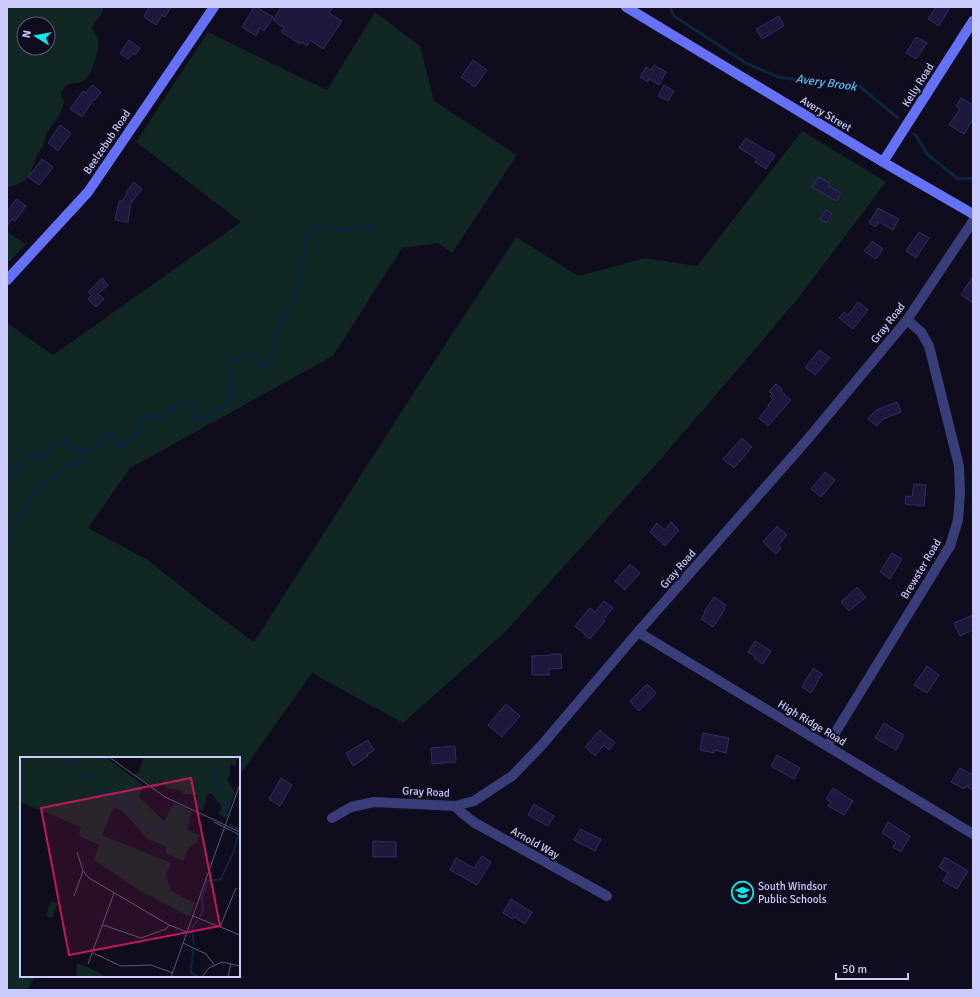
<svg xmlns="http://www.w3.org/2000/svg" width="980" height="997" font-family="Signika,sans-serif">
<rect width="100%" height="100%" fill="#0e0c1d"/>
<path fill="#102724" fill-rule="evenodd" d="M7,7h97c-1,8 -9,13 -12,21 2,5 5,6 6,10 3,7 -6,37 -12,41 -10,8 -21,0 -25,15l3,7 -1,6 -5,10 -12,17 -2,10 -8,13 -6,18 -4,5 -10,5 -9,3zM24,24h24v24h-24z
M375,12l45,34 14,55 83,54 -65,98 -14,-10 -36,5 -69,108 -203,112 -42,60 60,32 60,48 46,34 157,-245 105,-160 62,39 68,-18 51,8 105,-135 84,51 -87,115 -42,50 -100,116 -154,171 -100,89 -91,-50 -73,103v-18h-218v218h15l-9,14h-20v-667l46,32 188,-133 -105,-80 72,-110 119,58z
M7,232l19,12 -19,20z"/>
<g fill="none" stroke-linecap="round" stroke-linejoin="round">
<path stroke="#0d2640" stroke-width="3" d="M670,7l4,9 72,47 32,14 49,7 31,1 40,33
M914,134l3,3 10,17 31,25 15,-1
M7,477l2,-3 8,-2c1,-6 5,-8 6,-14l5,-3 8,4c10,-6 18,-14 29,-20l11,12c5,0 9,-1 14,-2 3,-1 6,-1 10,-2l1,-6 3,-6c12,0 8,4 15,12l5,-2 16,-14 2,-14 6,-3 9,5 9,-3 1,-6 13,-7 12,1 1,3 -3,7 3,5 7,-2 3,3 7,-4 6,-7 9,-3 4,-5v-7l3,-6 3,-3 -6,-10 2,-5 -3,-7 3,-3 8,1c5,-5 10,-6 17,-4l5,10h4l9,-16 2,-15 9,-21 9,-16 8,-27 3,-21v-15l6,-8 9,-2 19,4 33,-4
M7,541l2,-2 10,-25 6,-5 1,-4 7,-10 4,-10 11,-3 22,-17 9,-1 5,-3 2,-11"/>
</g>
<path fill="#1d193d" stroke="#322c68" d="M149,7h22l-6,10 -3,-2 -6,10 -12,-8z
M254,7h2l17,10 -9,14 -4,-3 -4,8 -14,-9z
M281,7h52l-4,6 13,8 -19,28 -13,-9 -3,6 -6,-4 -1,2 -19,-12 3,-4 -11,-8z
M936,7h14l-11,19 -11,-7z
M779,16l5,10 -22,13 -6,-10z
M916,37l11,6 -11,16 -10,-6z
M129,40l11,8 -5,7 -2,-2 -5,6 -8,-6z
M473,60l14,10 -12,17 -14,-10z
M654,65l12,7 -7,13 -10,-6 -1,3 -8,-5 6,-10 5,3z
M92,85l9,7 -6,8 -1,-1 -12,18 -12,-8 13,-18 3,2z
M664,85l10,6 -6,10 -10,-5z
M961,98l12,7v14l-9,15 -15,-9 11,-16 -4,-3z
M60,125l11,8 -13,18 -10,-8z
M746,138l21,13h2l6,4 -9,14 -11,-7 2,-3 -18,-11z
M42,159l11,8 -14,18 -11,-8z
M818,177l12,6 -2,3 13,7 -5,8 -24,-14z
M134,182l8,7 -11,14 -3,19 -13,-2 4,-19h3l5,-7v-3z
M16,199l10,7 -11,15 -3,-2 -5,7v-14z
M878,208l21,11 -6,11 -14,-8 -3,5 -7,-4z
M826,210l6,4 -6,9 -6,-4z
M919,232l10,6 -13,20 -10,-7z
M872,241l11,8 -7,10 -12,-8z
M973,276v27l-12,-8z
M102,278l6,7 -10,9 6,5 -8,8 -8,-8 4,-4 -4,-3z
M858,302l10,8 -15,19 -14,-11 5,-6 4,3z
M820,350l10,8 -15,17 -10,-8z
M776,384l6,5 -1,2 10,9 -23,26 -9,-8 10,-12 -1,-1 5,-6 -3,-3 2,-2 -3,-3z
M897,402l4,10 -18,7 -6,7 -9,-7 8,-9z
M742,438l10,9 -4,4h1l-15,17 -11,-9z
M825,472l10,8 -14,17 -10,-8z
M914,484l12,1 -2,21 -19,-2 1,-8 6,1z
M671,522l8,8 -14,16 -15,-14 7,-9 8,7z
M777,526l10,9 -9,11 3,2 -5,6 -13,-12z
M892,553l10,6 -12,20 -10,-7z
M630,564l10,9 -15,17 -10,-9z
M857,587l9,10 -17,14 -8,-9z
M714,597l12,8 -2,3 1,1 -12,18 -12,-8 4,-6 -1,-1z
M604,601l9,7 -10,12 2,1 -15,18 -15,-13 15,-18 5,4z
M973,615v15l-13,6 -6,-13z
M755,641l16,10 -8,13 -9,-6 1,-2 -7,-4z
M551,654h10l1,14 -13,1v6h-17v-19l18,-1z
M927,666l12,9 -12,18 -13,-8z
M813,668l9,6 -11,19 -9,-6z
M647,684l9,9 -17,18 -9,-10z
M506,704l14,12 -18,21 -14,-12z
M884,723l20,12 -8,15 -21,-12z
M600,730l15,13 -6,7 -5,-5 -9,11 -10,-9z
M703,733l26,5 -3,15 -11,-3 -1,3 -14,-3z
M368,740l6,10 -7,5 1,1 -15,10 -7,-13z
M455,746l1,16 -24,2 -1,-16z
M777,755l23,13 -6,11 -23,-13z
M960,768l13,7v15l-7,-4 -2,3 -13,-7z
M281,778l11,7 -12,21 -11,-7z
M833,788l20,13 -9,14 -16,-9 3,-4 -5,-3z
M534,804l20,12 -6,10 -20,-11z
M888,822l22,14 -9,16 -8,-5 3,-5 -14,-9z
M580,829l21,10 -6,12 -21,-11z
M373,841l23,1v15h-23z
M482,856l9,6 -14,23 -27,-15 6,-12 18,10z
M945,857l23,14 -11,18 -14,-8 5,-8 -9,-6z
M511,899l21,13 -7,12 -11,-7 -1,2 -10,-6z"/>
<g fill="none" stroke-linecap="round" stroke-linejoin="round">
<path stroke="#393d7a" stroke-width="10" d="M638,632l335,202
M827,746l123,-200 8,-26 2,-27 -1,-27 -30,-120 -8,-14 -14,-12
M455,806l7,7 13,10 132,73
M332,818l19,-11 23,-5 81,4 19,-5 38,-25 29,-30 97,-114 169,-192 100,-120 66,-99"/>
<path stroke="#6671f9" stroke-width="10" d="M626,7l257,155 90,52
M883,162l90,-141
M7,280l81,-88 126,-185"/>
</g>
<defs>
<symbol id="school-ring" viewBox="-11 -11 22 22"><circle r="9.5" fill="#0e0c1d" stroke="#0aeaea" stroke-width="1.5"/><path d="M0-5L7-2L0 1L-7-2ZM-4 1L0 2.5L4 1V4Q0 6-4 4Z" fill="#0aeaea"/></symbol>
</defs>
<g fill-rule="evenodd">
<use href="#school-ring" x="730" y="880" width="25" height="25"/>
</g>
<g text-anchor="middle" dominant-baseline="central" stroke-width="4" stroke-linejoin="round" paint-order="stroke">
<g font-size="11" fill="#cbcbfd" stroke="#0e0c1d">
<text transform="translate(918 85) rotate(-58)">Kelly Road</text>
<text transform="translate(826 114) rotate(31)">Avery Street</text>
<text transform="translate(107 142) rotate(-56)">Beelzebub Road</text>
<text transform="translate(888 323) rotate(-52)">Gray Road</text>
<text transform="translate(678 569) rotate(-49)">Gray Road</text>
<text transform="translate(921 569) rotate(-59)">Brewster Road</text>
<text transform="translate(812 723) rotate(31)">High Ridge Road</text>
<text transform="translate(426 792) rotate(3)">Gray Road</text>
<text transform="translate(535 843) rotate(29)">Arnold Way</text>
</g>
<g font-size="11" fill="#cbcbfd" stroke="#0e0c1d" text-anchor="start">
<text x="758" y="886">South Windsor<tspan x="758" dy="13">Public Schools</tspan></text>
</g>
<g font-size="12" font-style="italic" fill="#5dc0f8" stroke="#0e0c1d">
<text transform="translate(826 83) rotate(8)">Avery Brook</text>
</g>
</g>
<g transform="translate(20 757)">
<rect width="220" height="220" fill="#0e0c1d"/>
<path d="M0,0h86l38,29 -5,11 25,24 10,-18 18,8 -5,19 13,5 -4,8 -7,4 -6,14 -17,-7 -1,-8 -18,-7 -23,-27 -10,-5 -12,28 69,28 -5,11 5,17 24,12 -5,14 -50,-26 -46,-31 5,-15 -20,-9 2,-9 -61,-25zM124,0h92v9l-6,-1v11l-3,3 8,14 -10,25 -8,-5 3,-1 1,-6 -9,-12h-4l-5,16 -5,-1 -3,-1 3,-13 -15,-1 -3,-4 -14,-2 -6,-8 -5,9 -21,-14 4,-2zM31,144l7,2 -6,15 -6,-2zM57,206l12,5 19,9h-32z" fill="#102724"/>
<path fill="none" stroke="#0d2640" stroke-width="2" d="M45,0l14,16 10,1 1,4 5,1 5,13 19,6 10,9 -2,2 6,4 4,11h7l-1,5 3,1 18,1 4,10M191,10l11,25 3,14 3,2 -3,2 2,6M80,32l18,2 9,10 -1,3M209,67l11,6M180,160l3,-7 -1,-12 6,-17 13,-2 13,-28 4,-16M174,188l-2,-17 6,-8M173,192l-2,24 8,4"/>
<path fill="none" stroke="#5a5877" stroke-width="1" d="M89,0l56,40 75,35M194,65l26,13M57,95l6,19 6,7 80,47 18,7M54,139l9,-25M173,159l47,19M83,168l38,13 25,-9 3,-4M200,170l16,-39M163,186l23,11 8,10M73,196l28,13 30,-1 22,8M68,207l26,-71M151,220l69,-193M182,220l7,-9 13,-6 18,4M208,220l3,-14"/>
<path fill="#c2185b" fill-opacity="0.15" stroke="#c2185b" stroke-width="2" d="M171,21l29,148 -151,29 -28,-147z"/>
<rect width="220" height="220" fill="none" stroke="#cbcbfd" stroke-width="2"/>
</g>
<rect width="980" height="997" fill="none" stroke="#cbcbfd" stroke-width="16"/>
<g transform="translate(36 36) rotate(281)"><circle r="19" fill="#0e0c1d" stroke="#5a5877"/>
<path d="M0-3L7 15L0 10L-7 15Z" fill="#0aeaea"/>
<text y="-6" font-size="11" font-weight="bold" text-anchor="middle" fill="#cbcbfd">N</text>
</g>
<path d="M836 973v6h72v-6" fill="none" stroke="#cbcbfd" stroke-width="2"/>
<text x="842" y="973" font-size="12" fill="#cbcbfd" stroke="#0e0c1d" stroke-width="3" paint-order="stroke">50 m</text>
</svg>
